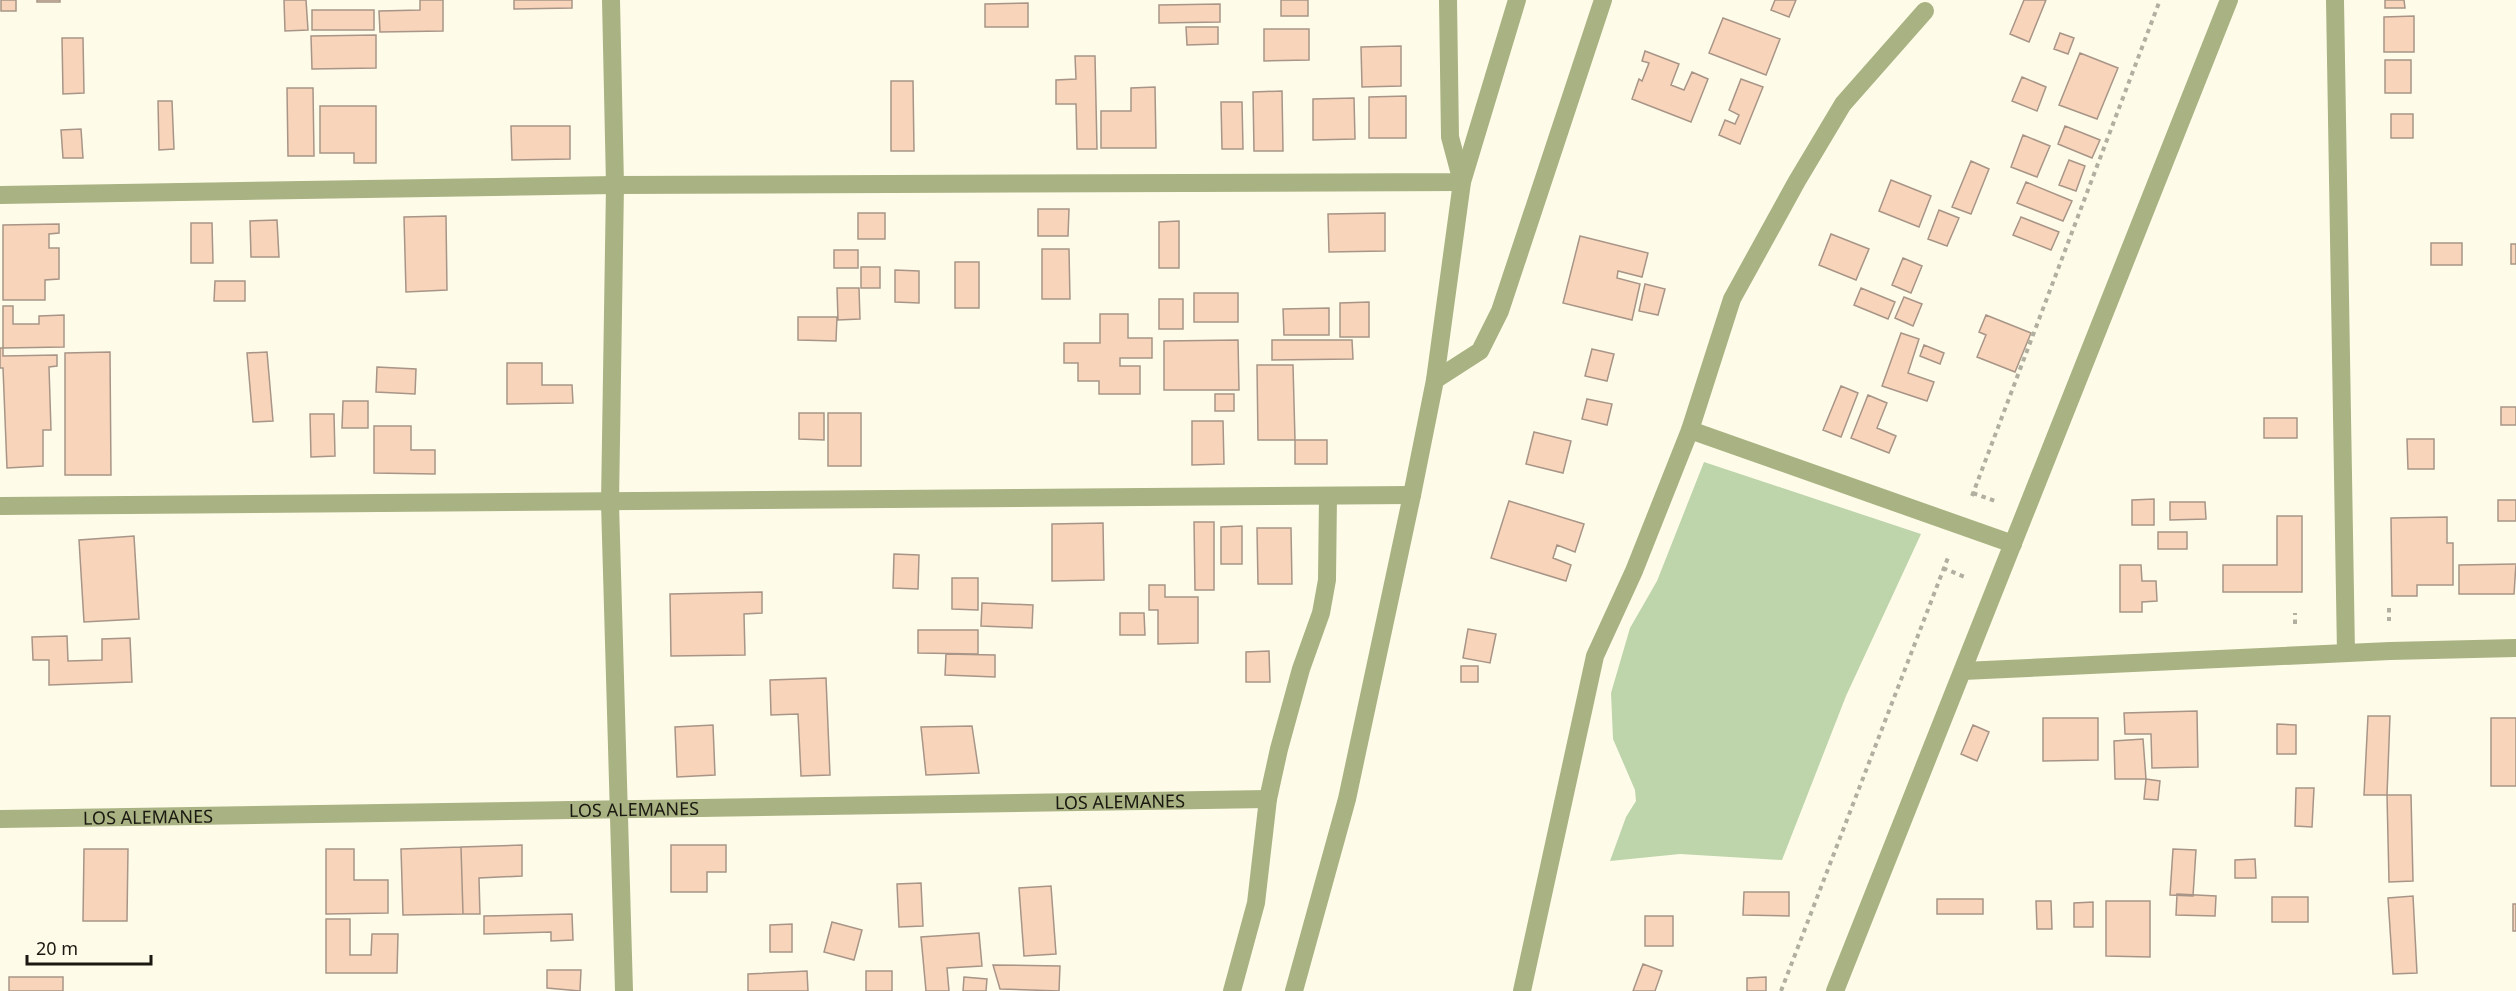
<svg xmlns="http://www.w3.org/2000/svg" width="2516" height="991" font-family="'Noto Sans',sans-serif">
<rect width="100%" height="100%" fill="#fefce9"/>
<path fill="#bed4ab" d="M1704,462l217,72 -75,162 -64,164 -102,-6 -70,7 16,-44 10,-16 -1,-11 -22,-51 -2,-46 19,-65 27,-47z"/>
<path fill="#f7d4ba" stroke="#a89587" stroke-width="1.5" d="M1,0h15v11h-15z
M37,0h23v2h-23z
M284,0h22l2,30 -23,1z
M420,0h23v31l-63,1 -1,-21 41,-1z
M514,0h58v8l-58,1z
M1281,0h27v16h-27z
M1775,0h21l-7,17 -18,-7z
M2024,0h22l-17,42 -19,-8z
M2385,0h19l1,8h-20z
M1028,3v24h-43v-23z
M1220,4v18l-61,1v-18z
M312,10h62v20h-62z
M2414,16v36h-30v-35z
M1723,18l57,21 -14,36 -57,-22z
M1186,27h32v17l-31,1z
M1264,29h45v31l-45,1z
M2060,33l14,5 -6,16 -14,-5z
M376,35v33l-64,1 -1,-33z
M62,38h21l1,55 -21,1z
M1401,46v40l-39,1 -1,-40z
M1645,51l34,13 -8,21 13,5 8,-18 16,7 -17,43 -59,-23 7,-20 3,2 7,-18 -7,-2z
M2080,53l38,15 -21,51 -38,-14z
M1075,56h20l2,93h-20l-1,-45h-20v-24l20,-1z
M2385,60h26v33h-26z
M2022,77l24,10 -9,24 -25,-10z
M1741,79l22,8 -23,57 -21,-9 6,-15 10,4 4,-9 -10,-5z
M891,81h22l1,70h-23z
M1155,87l1,61h-55v-37h30v-23z
M287,88h26l1,68h-26z
M1282,91l1,60h-29l-1,-59z
M1406,96v42h-37v-41z
M1354,98l1,41 -42,1v-41z
M158,101h14l2,48 -15,1z
M1221,102h21l1,47h-21z
M320,106h56v57h-22v-10h-34z
M2391,114h22v24h-22z
M511,126h59v33l-58,1z
M2065,126l35,14 -8,18 -34,-14z
M81,129l2,29h-20l-2,-28z
M2023,135l27,11 -13,31 -26,-10z
M2069,160l16,6 -9,25 -17,-6z
M1971,161l18,8 -18,45 -19,-7z
M1891,180l40,16 -12,31 -40,-16z
M2026,182l46,19 -9,20 -46,-18z
M1038,209h31l-1,27h-30z
M1939,210l20,8 -12,28 -19,-7z
M858,213h27v26h-27z
M1385,213v38l-56,1 -1,-38z
M446,216l1,74 -41,2 -2,-75z
M2021,217l38,15 -8,18 -38,-15z
M277,220l2,37h-28l-1,-36z
M1179,221v47h-20v-46z
M191,223h21l1,40h-22z
M59,224v9l-10,1v14h10v31l-14,1v20h-42v-75z
M1831,234l38,15 -13,31 -37,-15z
M1580,236l68,17 -6,24 -24,-6 -1,7 23,6 -8,36 -69,-17z
M2431,243h31v22h-31z
M2511,244h5v20h-5z
M1042,249h27l1,50h-28z
M834,250h24v18h-24z
M1903,258l19,8 -11,27 -19,-8z
M955,262h24v46h-24z
M861,267h19v21h-19z
M895,270l24,1v32l-24,-1z
M215,281h30v20h-31z
M1645,284l20,5 -7,26 -19,-4z
M837,288h22l1,31 -22,1z
M1861,288l34,14 -7,17 -34,-14z
M1194,293h44v29h-44z
M1904,297l18,7 -9,22 -18,-8z
M1159,299h24v30h-24z
M1369,302v35h-29v-34z
M3,306h10v18h26v-8l25,-1v32l-61,1z
M1329,308v27h-45l-1,-26z
M1100,314h28v24h24v20h-32v8h20v28h-41v-13h-21v-18h-14v-20h36z
M1986,315l45,18 -16,39 -38,-15 9,-22 -7,-3z
M798,317h39l-1,24 -38,-1z
M1901,333l18,6 -11,34 26,9 -7,19 -45,-15z
M1238,340l1,50h-75v-49z
M1272,340h80l1,19 -81,1z
M1924,345l20,8 -4,11 -20,-8z
M0,348h3v8l54,-1v11l-8,1 2,63h-8v36l-36,2 -4,-100h-3z
M1592,349l22,5 -7,27 -22,-5z
M110,352l1,123h-46v-122z
M267,352l6,69 -20,1 -6,-69z
M507,363h35v22h30l1,18 -66,1z
M1257,365h36l2,75h-37z
M377,367l39,2 -1,25 -39,-2z
M1841,386l17,7 -17,44 -18,-7z
M1215,394h19v17h-19z
M1868,395l19,8 -10,25 19,8 -7,17 -38,-15z
M1587,399l25,5 -5,21 -25,-6z
M343,401h25v27h-26z
M2501,407h15v18h-15z
M799,413h25v27l-25,-1z
M828,413h33v53h-33z
M310,414h24l1,42 -24,1z
M2264,418h33v20h-33z
M1192,421h31l1,43 -32,1z
M374,426h37v24h24v24l-61,-1z
M1534,432l37,9 -8,32 -37,-9z
M2407,439h27v30h-26z
M1295,440h32v24h-32z
M2154,499v26h-22v-25z
M2498,500h18v21h-18z
M1509,501l75,23 -9,28 -18,-7 -4,13 18,7 -5,16 -75,-23z
M2170,502h35l1,17 -36,1z
M2277,516h25v76h-79v-27h54z
M2447,517v26h6v42h-36v11h-25l-1,-78z
M1194,522h20v68h-19z
M1103,523l1,57 -52,1v-57z
M1242,526v38h-21v-37z
M1257,528h34l1,56h-34z
M2158,532h29v17h-29z
M134,536l5,83 -55,3 -5,-82z
M894,554l25,1 -1,34 -25,-1z
M2516,564l-2,30h-55v-29z
M2120,565h21l1,16h14l1,20 -15,1v10h-22z
M952,578h26v32l-26,-1z
M1149,585h16v12h33v46l-40,1v-34h-9z
M762,592v21l-18,1 1,41 -74,1 -1,-62z
M982,603l51,2 -1,23 -51,-2z
M1120,613h24l1,22h-25z
M1468,629l28,5 -6,29 -27,-5z
M918,630h60v24l-60,-1z
M67,636l1,25 34,-1v-21l28,-1 2,44 -83,3v-25h-16l-1,-23z
M1269,651l1,31h-24v-30z
M946,654l49,1v22l-50,-2z
M1461,666h17v16h-17z
M826,678l4,97 -29,1 -3,-62 -27,1 -1,-35z
M2197,711l1,56 -46,1 -1,-34h-26l-1,-21z
M2368,716h22l-3,79h-23z
M2043,718h55v42l-55,1z
M2491,718h25v68h-25z
M2277,724l19,1v29h-19z
M713,725l2,50 -38,2 -2,-50z
M1973,725l16,7 -12,29 -16,-7z
M972,726l7,47 -53,2 -5,-48z
M2143,739l3,40h-31l-1,-38z
M2146,779l14,2 -2,19 -14,-1z
M2296,788h18l-2,39 -17,-1z
M2387,795h24l2,86 -24,1z
M522,845v31l-43,2 1,36h-17l-2,-67z
M671,845h55v27h-19v20h-36z
M461,847l2,67 -60,1 -2,-66z
M84,849h44l-1,72h-44z
M326,849h28v31h34v33l-62,1z
M2173,849l23,1 -3,46 -23,-1z
M2255,859l1,19h-21v-18z
M921,883l2,43 -24,1 -2,-43z
M1051,886l5,68 -32,2 -5,-68z
M1744,892h45v24l-46,-1z
M2177,894l39,2 -1,20 -39,-1z
M2413,896l4,77 -24,1 -5,-76z
M2272,897h36v25h-36z
M1937,899h46v15h-46z
M2036,901h15l1,28h-15z
M2106,901h44v56l-44,-1z
M2093,902v25h-19v-24z
M2513,904h3v27h-3z
M572,914l1,26 -22,1v-9l-67,2v-18z
M1645,916h28v30h-28z
M326,919h24v36h21l1,-21h26l-1,39h-71z
M832,922l30,8 -8,30 -30,-8z
M792,924v28h-22v-27z
M979,933l3,33 -35,2 2,23h-23l-5,-54z
M1643,964l19,7 -7,20h-22z
M993,965l67,1 -1,25 -59,-2z
M547,970h34l-1,21 -33,-3z
M807,971l1,20h-60v-17z
M866,971h26v20h-26z
M9,977h54v14h-54z
M964,977l23,2 -1,12h-23z
M1766,977v14h-19v-13z"/>
<g fill="none" stroke-linecap="round" stroke-linejoin="round">
<path stroke="#b1af9f" stroke-width="4" stroke-dasharray="4.5 4.5" stroke-linecap="butt" d="M1973,493l25,9
M1972,496l188,-496
M1943,568l24,10
M2389,608v13
M2295,624v-11
M1781,991l168,-436"/>
<g stroke="#a9b282" stroke-width="18">
<path d="M611,0l4,185 -5,318 14,488"/>
<path d="M2335,0l11,653"/>
<path d="M0,195l615,-10 847,-3 -12,-45 -2,-137"/>
<path d="M1435,380l45,-29 20,-40 103,-311"/>
<path d="M1690,430l323,114"/>
<path d="M0,506l1412,-11"/>
<path d="M1963,671l427,-20 126,-3"/>
<path id="s1" d="M0,819l1268,-20"/>
<path d="M1232,991l24,-88 12,-104 11,-50 22,-80 20,-56 6,-33 1,-84"/>
<path d="M1294,991l53,-192 65,-304 23,-115 27,-198 55,-182"/>
<path d="M1522,991l73,-335 39,-85 56,-141 42,-131 65,-118 46,-77 82,-93"/>
</g>
<path stroke="#a9b282" stroke-width="18" d="M1835,991l394,-991"/>
</g>
<g text-anchor="middle" dominant-baseline="central" stroke-width="6" stroke-linejoin="round" paint-order="stroke">
<g font-size="18" fill="#1b1911" stroke="#fefce9">
<text stroke="none"><textPath href="#s1" startOffset="1120">LOS ALEMANES</textPath></text>
<text stroke="none"><textPath href="#s1" startOffset="634">LOS ALEMANES</textPath></text>
<text stroke="none"><textPath href="#s1" startOffset="148">LOS ALEMANES</textPath></text>
</g>
</g>
<path d="M27 955v9h124v-9" fill="none" stroke="#1b1911" stroke-width="3"/>
<text x="36" y="955" font-size="18" fill="#1b1911" stroke="#fefce9" stroke-width="4.5" paint-order="stroke">20 m</text>
</svg>
